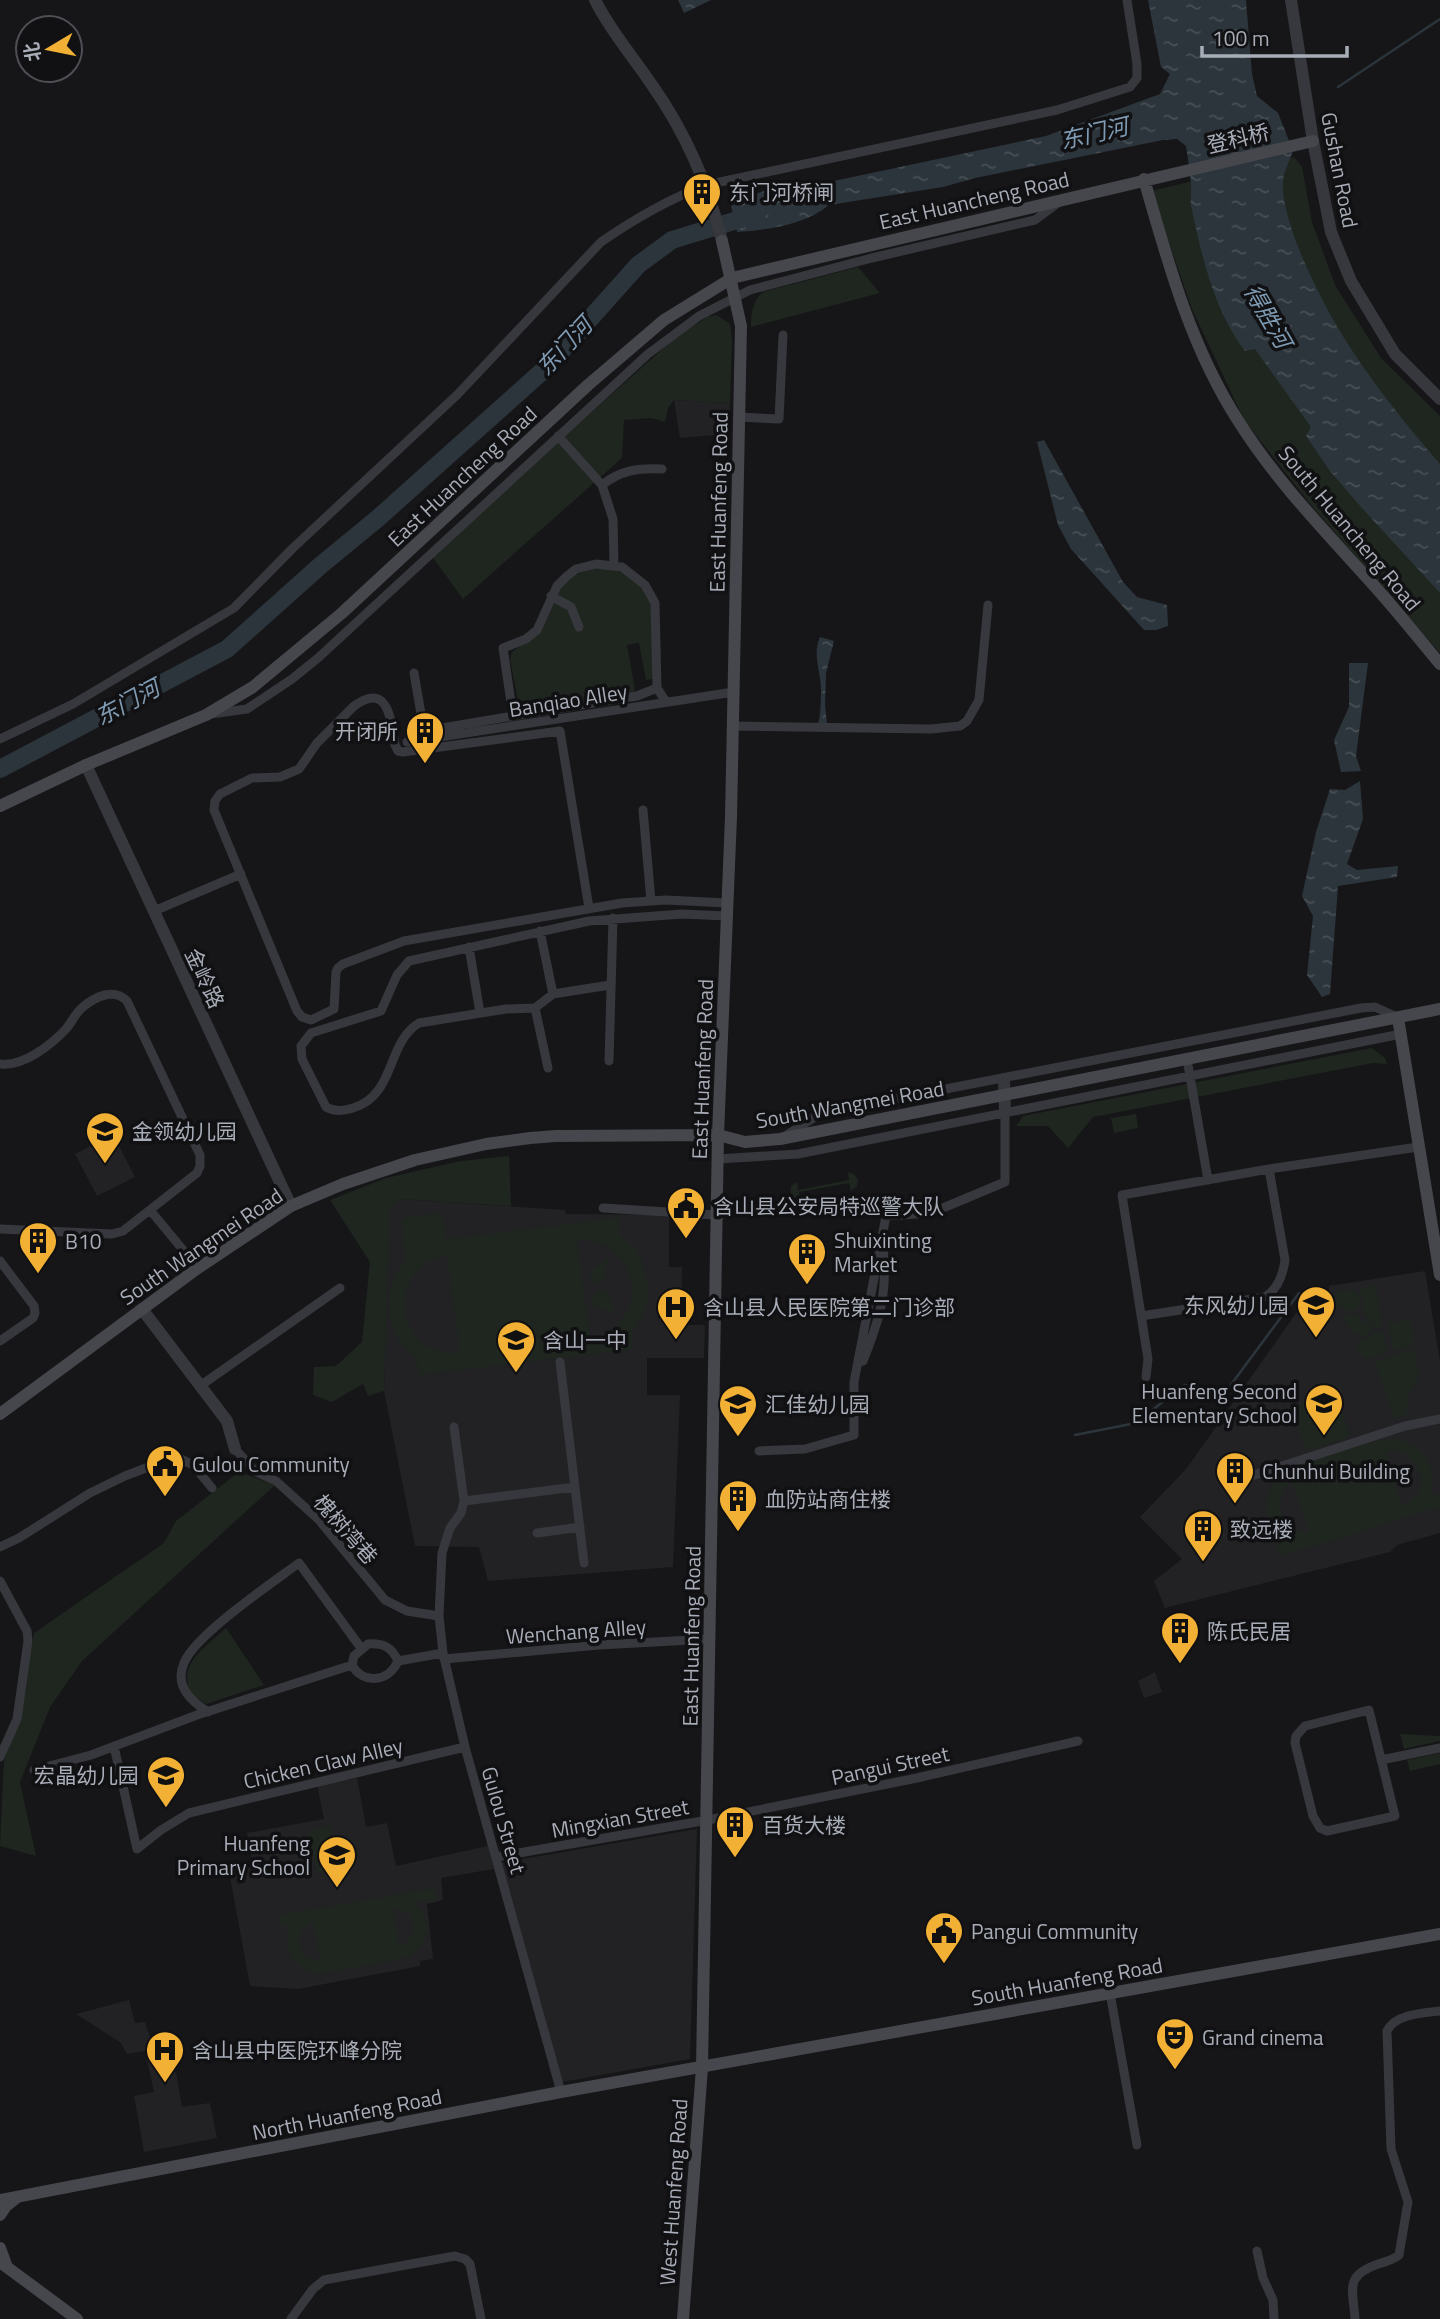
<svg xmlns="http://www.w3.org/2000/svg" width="1440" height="2319" font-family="'Titillium Web','Noto Sans SC',sans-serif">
<defs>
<pattern id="water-ripples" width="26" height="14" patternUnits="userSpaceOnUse" patternTransform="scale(1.75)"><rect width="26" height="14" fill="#2c353c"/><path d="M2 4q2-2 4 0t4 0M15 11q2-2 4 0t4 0" fill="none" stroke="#485056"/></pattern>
</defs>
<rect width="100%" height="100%" fill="#161618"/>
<path fill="#222225" d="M674,400l56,3 -1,31 -49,4z
M113,1134l22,43 -38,19 -22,-42z
M402,1199l163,11 1,4 103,1v52h13l-1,58h24l-1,33h-57v37h33l-7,172 -185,14 -9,-34 -64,-1 -31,-155 5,-183z
M1425,1271l15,90v172l-43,12 -7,7 -225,56 -11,-27 28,-22 -42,-42 47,-49 112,-159 13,-16 17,-3v-4z
M1155,1672l7,20 -18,6 -6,-17z
M357,1778l9,49 21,-4 9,43 92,-20 6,23 -53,9 2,22 -16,4 6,55 -13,2v5l-122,23 -48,-3 -21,-115 24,-6 -6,-32 77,-14 -7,-34z
M697,1829l-7,230 -128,23 -62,-219z
M129,2000l6,23 10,-1 17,52 14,-2 6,35 28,-4 7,35 -73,14 -10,-56 20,-4 -9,-41 -18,3 -7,-12 -44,-28z"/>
<path fill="#1e261f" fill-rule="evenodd" d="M1294,157l8,10 10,55 23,63 46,73 59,58v237l-129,-148 -67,-85 -52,-111 -41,-118z
M858,267l22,26 -129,34c0,-14 1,-25 12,-35z
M717,315l13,9 2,16 -2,63 -56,-3 -6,8 -3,14 -14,-4 -27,2 -2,38 -159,141 -32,-44 244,-217 32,-21z
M598,567c29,4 47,12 54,43l1,69 -7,1 -7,-37 -12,2 8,45 -2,3 -110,17 -4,-4 -9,-47 2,-7c10,-9 23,-12 30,-24 21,-34 9,-49 56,-61z
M1372,1048l13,10 2,6 -14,-1 -280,54 -25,31 -20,-22h-32l7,-10z
M1136,1114l2,14 -24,5 -3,-15z
M509,1156l2,50 -109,-7 -12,9 -6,183 -16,5 -5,-12 -31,18 -19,-7 1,-28 22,-1 26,-24 8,-80 -40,-62 56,-22 75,-17z
M848,1172l6,2 4,6 -1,6 -6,5 -2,-8 -50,9 1,8 -9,-4v-10l6,-4 1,8 51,-10z
M442,1213l4,26 172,-21 2,17 15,14 6,10 7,22 -1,22 -4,11 -11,18 2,17 -215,26c-3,-24 -5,-15 -18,-32 -19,-26 -15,-58 4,-82l-4,-43zM585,1239c60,9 64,86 5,99l-13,-98zM447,1255l13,98c-64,6 -77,-84 -13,-98z
M610,1256l-8,27 -6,-1 -8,-10z
M1376,1286l7,44 -8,-3 -14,-15 2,-12 -4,-12z
M604,1289l14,26 -27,-11 4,-10z
M1354,1289l7,10 -4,12h-12l-2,-4 -5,1 -4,-10 5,-7z
M1341,1314l17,2 13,11v4l-11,8 -2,-5 -4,1z
M1410,1319l4,25 -21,8 -4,-29z
M1375,1331l9,3 2,17 -21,9 -5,-6 -4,-11 10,-4z
M1414,1348l5,29 -10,16 -2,21 -12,5 -21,-56z
M1335,1393l16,43 -45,15 -16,-44z
M1391,1438c31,4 49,28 39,58l10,-2v13l-159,49 -4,-12 9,-4c-11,-7 -18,-18 -19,-31 -1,-13 4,-26 14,-35 14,-12 89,-33 110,-36zM1394,1450c29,9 39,43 7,55l-15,-54zM1292,1480l17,53c-29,-4 -38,-32 -17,-53z
M239,1472l36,13 -193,176 -32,46 -30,75 16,74 -36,-10 4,-85 15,-40 15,-88 130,-90 12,-22z
M226,1628l38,57 -58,19 -16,-11c-12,-31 16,-46 36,-65z
M1400,1734l40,2v5l-36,8z
M1440,1753v11l-30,7 -3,-11z
M330,1826l9,44 -22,4 -9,-44z
M435,1888l2,11 -23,4c20,16 14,43 -8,55l-88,16c-24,-6 -38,-24 -27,-48l-10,1 -2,-12zM393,1908c24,1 27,27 7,40zM313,1922l7,40 -15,-6c-10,-13 -7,-26 8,-34z"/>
<path fill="url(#water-ripples)" d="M678,0h33l-27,13z
M1148,0h98l6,74 5,22 21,17 15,38c-3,9 -9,20 -10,30 -2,17 8,47 14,63 34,87 83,150 143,220v129l-79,-86 -31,-36 -24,-35 5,-9 -56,-78 -10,2c-31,-40 -44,-97 -54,-146 -1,-7 1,-14 0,-21 -1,-13 -3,-25 -5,-38l-9,-7 -14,1 -188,38 -32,9 -114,18c-24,20 -62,25 -92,27l-6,-26c25,-15 55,-24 84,-21l231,-49 114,-42 10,-20 -9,-7z
M1044,440l79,142 14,15 30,8 1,21 -12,4h-12l-73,-81 -13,-24 -21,-83z
M820,637l14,4 -8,32 -1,32 2,19h-9c3,-11 3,-24 3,-35 0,-17 -9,-35 -1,-52z
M1349,663h19l-12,93 5,15 -20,1 -7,-32 15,-33z
M1360,781l3,38 -16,45 10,6 41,-4 -1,11 -59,9 -8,108 -8,3 -15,-22 6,-59 -11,-20 14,-64 14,-43 15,1z"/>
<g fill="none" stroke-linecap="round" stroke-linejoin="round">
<path stroke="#2c353c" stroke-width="2.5" d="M1338,87l102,-68
M1075,1435l61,-12 48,-38 43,5 72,-97"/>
<path stroke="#2c353c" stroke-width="18" d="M0,769l227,-120 94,-84 56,-46 170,-152 91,-102 34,-25 85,-26"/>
<path stroke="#37383d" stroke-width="9" d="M738,417l41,2 4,-84
M558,436l44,49 11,34 1,45
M602,485c19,-15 36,-17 60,-16
M551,596l20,11 8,20
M414,673l10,58 89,-15
M657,688l-20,8 -124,20 -10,-68 23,-9 11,-9 20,-44 10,-10 9,-7 20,-5 26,3 23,18 10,18 2,85 9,14
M211,714l36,-5 45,-30 26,-21 330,-304 51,-38 51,-26 122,-32 163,-38 23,-17
M733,726l198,3 29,-3 7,-5 12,-21 9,-95
M0,739l73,-35 161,-96 59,-60 164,-153 144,-153c32,-22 68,-43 105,-57l351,-75 73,-23 7,-9v-14l-10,-64
M407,742l327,-50
M643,810l8,91
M589,908l-29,-177 -157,21 -5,-1 -3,-6c-4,-24 -6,-64 -41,-39l-37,37 -18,26 -19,8 -28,1 -32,16 -5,7 -1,9 83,201 5,6 9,3 23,-11 2,-37 2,-4 5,-4 61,-23 218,-38 44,-3 61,3
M154,911l87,-37
M540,931l13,63
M469,947l11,66
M610,985l-57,9 -18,14 -29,1 -87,14c-33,20 -23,72 -66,85 -10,3 -18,4 -27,-1l-24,-48 -1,-13 10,-13 70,-22 16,-36 12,-14 180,-40 93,-7 45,2
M535,1008l13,60
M1187,1059l21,121
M609,1061l4,-143
M0,1064c23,3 51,-19 66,-35 6,-7 10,-17 17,-22 13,-11 31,-19 44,-6l73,154v11l-3,7 -74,58 -11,3 -112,-5
M785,1136l30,-19 13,-5 533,-104 14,-1 22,10
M718,1159l80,-5 603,-120
M603,1208l113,7
M150,1210l48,58
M0,1261l34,45 1,7 -2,5 -33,23
M1141,1316l124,-19c13,-8 18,-22 20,-37l-16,-91
M863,1361c17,-43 25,-68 20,-115
M560,1362l24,201
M1146,1377l2,-18 -26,-164 147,-26 149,-22
M200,1386l140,-98
M454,1427l10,74 -3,12 -11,15 -8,25 -3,63 4,37 22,94 96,345
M235,1449l21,23 20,9 43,39 66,80 22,11 32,5
M759,1451l46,-2 49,-14v-53l32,-166 45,-3 74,-31v-70
M1239,1480l166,-54 35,-7
M464,1501l111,-14
M537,1533l43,-6
M0,1547l19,-9 71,-45 35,-17 39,-15 15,-3 14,7 19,23
M0,1581l27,50 1,10 -11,78 -17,38
M444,1659l155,-14 111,-6
M398,1661c-9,21 -35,24 -46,4l2,-9 14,-12c15,-1 24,3 30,17l45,-8
M1369,1710l26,106 -68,15 -7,-3 -7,-12 -18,-73 1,-7 9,-10z
M208,1712c-17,-11 -34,-26 -24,-49 11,-28 88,-80 115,-100l62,85
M114,1746l23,103 24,-19 28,-17 276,-66
M1381,1760l59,-12
M34,1770l57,-15 106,-40 155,-50
M496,1857l212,-37 209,-42 161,-37
M1110,1993l27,152
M1257,2251l6,27 10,22 1,19
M291,2319l22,-30 11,-9 131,-24 10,3 5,5 11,55
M1355,2319c-2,-30 -11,-43 23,-55 7,-2 15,-4 21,-9l9,-53 -17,-53 -4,-118c8,-17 36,-18 53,-20"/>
<path stroke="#37383d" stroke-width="12" d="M595,0c16,32 37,55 57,85 34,48 56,99 70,156
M1291,0l22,141 18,91 20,49 44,73 45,45
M86,765l205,441
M1004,1079l1,33
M142,1309l85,112 8,28"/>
<path stroke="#45474d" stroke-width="12" d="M1144,179c24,84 47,169 95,243 41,65 96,119 146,176 19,22 37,44 55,66
M0,806l86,-41 120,-50 47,-28 89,-74 246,-228 76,-65 68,-42 581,-137
M1398,1018l42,257
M0,1414l198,-146 93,-62 52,-22 72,-24 71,-16 44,-6 26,-2 162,-1 27,7 35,-3 660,-130
M0,2200l561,-108 879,-158
M0,2215l6,-9 10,-8
M0,2248l7,19
M0,2262l77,57
M683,2319l19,-251 16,-933 13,-318 10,-491 -19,-85"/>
</g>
<defs>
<symbol id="building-pin" viewBox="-11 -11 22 30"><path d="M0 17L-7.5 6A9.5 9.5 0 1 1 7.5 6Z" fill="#f2b134" stroke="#111113"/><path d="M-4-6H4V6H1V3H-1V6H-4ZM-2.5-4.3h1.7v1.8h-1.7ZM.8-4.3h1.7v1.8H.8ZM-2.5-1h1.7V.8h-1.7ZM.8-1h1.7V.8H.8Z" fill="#111"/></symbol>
<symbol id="school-pin" viewBox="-11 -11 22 30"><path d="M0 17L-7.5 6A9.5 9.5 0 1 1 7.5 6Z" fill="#f2b134" stroke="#111113"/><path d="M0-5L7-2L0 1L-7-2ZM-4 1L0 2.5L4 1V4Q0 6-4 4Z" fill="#111"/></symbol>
<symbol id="civic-pin" viewBox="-11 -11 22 30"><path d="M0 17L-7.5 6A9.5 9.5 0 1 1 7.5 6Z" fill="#f2b134" stroke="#111113"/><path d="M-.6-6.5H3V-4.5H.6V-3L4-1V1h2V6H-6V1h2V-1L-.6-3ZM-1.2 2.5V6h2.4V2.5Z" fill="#111"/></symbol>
<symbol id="hospital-pin" viewBox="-11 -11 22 30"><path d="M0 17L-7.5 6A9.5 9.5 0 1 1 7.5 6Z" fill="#f2b134" stroke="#111113"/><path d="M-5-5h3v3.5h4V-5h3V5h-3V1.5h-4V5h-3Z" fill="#111"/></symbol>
<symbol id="theatre-pin" viewBox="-11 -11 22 30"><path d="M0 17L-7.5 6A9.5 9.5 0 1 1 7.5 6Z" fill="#f2b134" stroke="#111113"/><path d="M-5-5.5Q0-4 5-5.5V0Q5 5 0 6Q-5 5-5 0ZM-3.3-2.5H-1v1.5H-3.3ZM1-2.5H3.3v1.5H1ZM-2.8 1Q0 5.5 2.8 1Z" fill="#111"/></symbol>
</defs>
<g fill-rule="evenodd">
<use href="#building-pin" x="680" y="170" width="44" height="60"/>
<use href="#building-pin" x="403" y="709" width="44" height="60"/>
<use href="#school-pin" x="83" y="1109" width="44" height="60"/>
<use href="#civic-pin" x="664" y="1184" width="44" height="60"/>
<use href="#building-pin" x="16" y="1219" width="44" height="60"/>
<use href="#building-pin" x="785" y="1230" width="44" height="60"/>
<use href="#school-pin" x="1294" y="1283" width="44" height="60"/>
<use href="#hospital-pin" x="654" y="1285" width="44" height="60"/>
<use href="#school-pin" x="494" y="1318" width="44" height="60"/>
<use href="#school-pin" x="1302" y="1381" width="44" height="60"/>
<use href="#school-pin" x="716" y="1382" width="44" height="60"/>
<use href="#civic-pin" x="143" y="1442" width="44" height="60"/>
<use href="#building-pin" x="1213" y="1449" width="44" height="60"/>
<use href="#building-pin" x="716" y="1477" width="44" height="60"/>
<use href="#building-pin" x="1181" y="1507" width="44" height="60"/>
<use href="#building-pin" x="1158" y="1609" width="44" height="60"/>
<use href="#school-pin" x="144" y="1753" width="44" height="60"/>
<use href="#building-pin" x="713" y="1803" width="44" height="60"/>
<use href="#school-pin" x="315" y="1833" width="44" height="60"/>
<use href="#civic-pin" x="922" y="1909" width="44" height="60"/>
<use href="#theatre-pin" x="1153" y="2015" width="44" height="60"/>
<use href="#hospital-pin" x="143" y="2028" width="44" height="60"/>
</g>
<g text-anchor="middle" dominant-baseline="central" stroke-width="7" stroke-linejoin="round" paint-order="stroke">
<g font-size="21" fill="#a8adb8" stroke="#111113">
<text transform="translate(1238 138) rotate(-13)">登科桥</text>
<text transform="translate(1340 170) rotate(79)">Gushan Road</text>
<text transform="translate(974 200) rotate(-13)">East Huancheng Road</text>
<text transform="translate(462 476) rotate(-43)">East Huancheng Road</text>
<text transform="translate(718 502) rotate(-89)">East Huanfeng Road</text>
<text transform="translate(1350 528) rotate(50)">South Huancheng Road</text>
<text transform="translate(568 700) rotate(-9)">Banqiao Alley</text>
<text transform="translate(205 978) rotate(65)">金岭路</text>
<text transform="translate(702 1069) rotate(-88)">East Huanfeng Road</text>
<text transform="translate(850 1104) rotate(-10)">South Wangmei Road</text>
<text transform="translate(201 1246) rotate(-34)">South Wangmei Road</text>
<text transform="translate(346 1529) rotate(49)">槐树湾巷</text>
<text transform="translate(576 1631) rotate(-4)">Wenchang Alley</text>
<text transform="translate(691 1636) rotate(-89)">East Huanfeng Road</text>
<text transform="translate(323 1763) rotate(-13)">Chicken Claw Alley</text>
<text transform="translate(890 1765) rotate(-12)">Pangui Street</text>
<text transform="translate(620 1818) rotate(-10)">Mingxian Street</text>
<text transform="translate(504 1820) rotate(74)">Gulou Street</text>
<text transform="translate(1067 1981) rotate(-10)">South Huanfeng Road</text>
<text transform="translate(347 2114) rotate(-11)">North Huanfeng Road</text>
<text transform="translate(673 2192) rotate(-86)">West Huanfeng Road</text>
</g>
<g font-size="21" fill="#a8adb8" stroke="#111113" text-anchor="start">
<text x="729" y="192">东门河桥闸</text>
<text x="398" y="731" text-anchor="end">开闭所</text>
<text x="132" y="1131">金领幼儿园</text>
<text x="713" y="1206">含山县公安局特巡警大队</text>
<text x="834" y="1240">Shuixinting<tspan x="834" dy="24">Market</tspan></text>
<text x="65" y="1241">B10</text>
<text x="1289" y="1305" text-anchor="end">东风幼儿园</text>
<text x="703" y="1307">含山县人民医院第二门诊部</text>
<text x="543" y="1340">含山一中</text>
<text x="1297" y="1391" text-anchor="end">Huanfeng Second<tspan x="1297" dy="24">Elementary School</tspan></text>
<text x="765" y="1404">汇佳幼儿园</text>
<text x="192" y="1464">Gulou Community</text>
<text x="1262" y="1471">Chunhui Building</text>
<text x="765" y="1499">血防站商住楼</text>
<text x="1230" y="1529">致远楼</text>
<text x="1207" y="1631">陈氏民居</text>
<text x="139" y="1775" text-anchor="end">宏晶幼儿园</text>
<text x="762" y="1825">百货大楼</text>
<text x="310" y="1843" text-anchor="end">Huanfeng<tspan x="310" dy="24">Primary School</tspan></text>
<text x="971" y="1931">Pangui Community</text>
<text x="1202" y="2037">Grand cinema</text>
<text x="192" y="2050">含山县中医院环峰分院</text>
</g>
<g font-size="23" font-style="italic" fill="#7f9bb3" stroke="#111113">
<text transform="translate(1094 133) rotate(-13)">东门河</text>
<text transform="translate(1268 316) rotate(60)">得胜河</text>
<text transform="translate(564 346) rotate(-47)">东门河</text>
<text transform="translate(127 702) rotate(-28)">东门河</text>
</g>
</g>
<g transform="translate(49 49) rotate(260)"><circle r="33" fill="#111113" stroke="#4d4f55" stroke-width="2"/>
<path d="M0-5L12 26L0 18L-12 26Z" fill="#f2b134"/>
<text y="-10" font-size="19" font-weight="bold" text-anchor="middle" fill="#a8adb8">北</text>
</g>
<path d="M1202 46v10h145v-10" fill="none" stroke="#a8adb8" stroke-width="3.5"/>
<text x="1212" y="46" font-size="21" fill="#a8adb8" stroke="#111113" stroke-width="5" paint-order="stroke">100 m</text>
</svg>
